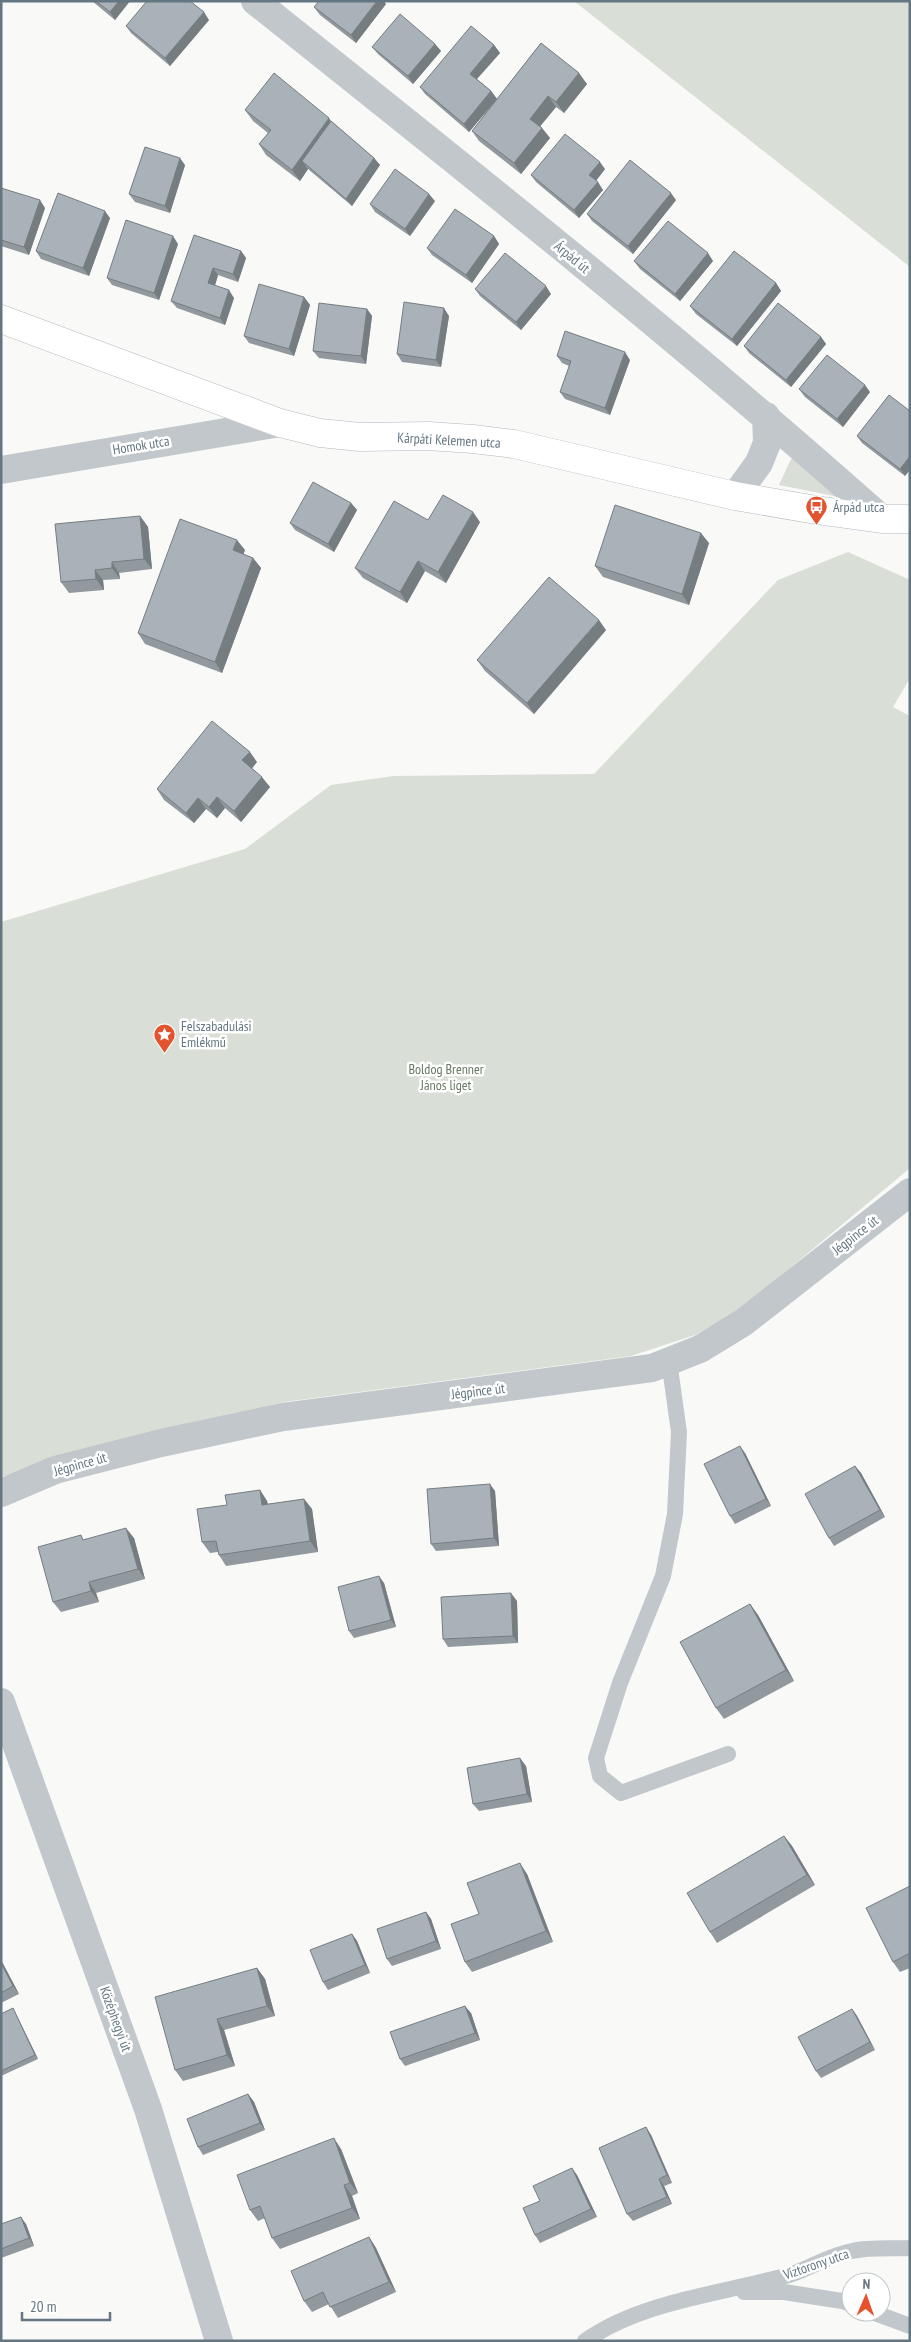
<svg xmlns="http://www.w3.org/2000/svg" width="911" height="2342" font-family="'PT Sans Narrow',sans-serif">
<rect width="100%" height="100%" fill="#f9f9f7"/>
<path fill="#d9ded6" d="M574,1h336v266z
M795,458l44,39 -60,-12 12,-26z
M848,552l62,28v98l-17,29 17,9v452l-169,141 -46,26 -64,21 -347,46 -171,42 -112,33v-555l244,-73 86,-64 62,-9 201,-2 184,-194z"/>
<g fill="none" stroke-linecap="round" stroke-linejoin="round">
<defs>
<path id="secondary" d="M1,319l279,104 40,10 40,4 68,-1 45,3 41,5 221,52 81,14 66,9h28"/>
</defs>
<use href="#secondary" stroke="#b2b9be" stroke-width="29"/>
<path stroke="#c2c7cb" stroke-width="16" d="M669,1361l10,71 -4,82 -12,62 -43,107 -24,75 4,18 21,17 107,-39
M744,2292h40l58,9 9,3
M872,2312l38,14
M585,2341c58,-41 139,-47 207,-67 20,-7 38,-19 60,-23 18,-4 39,-2 58,-3"/>
<path stroke="#c2c7cb" stroke-width="28" d="M255,1c212,169 425,338 627,518
M1,470l279,-47
M735,496l24,-33 8,-20 -1,-27
M1,1493l54,-23 106,-27 122,-26 369,-49 48,-19 44,-27 166,-130
M1,1702l147,407 71,232"/>
<use href="#secondary" stroke="#fff" stroke-width="28"/>
</g>
<path fill="#91999e" d="M92,1h38l-15,19z
M386,4l-30,39 -36,-28 -6,-8z
M209,20l-39,46 -39,-33 -5,-7z
M541,43l46,41 -23,29 -8,-6 -16,19 10,12 -29,36 -42,-33 -7,-10z
M435,44l6,7 -28,33 -35,-30 -6,-7z
M494,45l6,8 -23,26 14,12 6,8 -28,33 -44,-38 -5,-7z
M245,110l86,11 43,37 6,7 -28,41 -44,-37 -8,12 -34,-26 -7,-11 9,-11 -15,-12z
M185,165l-15,48 -35,-11 -6,-8z
M605,169l-9,12 7,9 -24,28 -43,-36 -5,-7z
M1,188l44,20 -16,47 -28,-9z
M676,200l-43,54 -41,-33 -5,-7z
M435,201l-25,35 -35,-24 -5,-8z
M110,218l-21,58 -48,-17 -5,-8z
M194,235l47,16 5,7 -8,24 -20,-7 -3,11 19,12 -9,27 -48,-17 -6,-7z
M494,236l5,8 -27,39 -40,-28 -5,-7z
M178,244l-19,56 -47,-15 -5,-7z
M634,261h79l-33,40 -40,-32z
M776,283l5,8 -44,55 -41,-32 -6,-8z
M475,289l76,5 -30,36 -41,-34z
M304,297l6,8 -16,51 -45,-13 -5,-7z
M367,309l5,7 -6,48 -47,-6 -6,-7z
M449,316l-8,51 -39,-5 -5,-8z
M821,337l5,7 -35,43 -42,-34 -5,-7z
M557,356l73,4 -20,55 -45,-16 -5,-7 9,-26 -7,-3z
M799,389l71,3 -27,35 -38,-30z
M889,395l16,81 -43,-33 -5,-7z
M351,503l6,7 -23,42 -39,-22 -5,-7z
M140,516l8,11 4,42 -33,4 1,6 -17,1 1,10 -35,3 -8,-11z
M428,520l52,2 -34,61 -21,-12 -18,32 -44,-25 -8,-10z
M709,543l-20,62 -86,-28 -8,-11z
M245,550l-2,4 10,4 8,10 -39,105 -77,-29 -7,-11z
M606,630l-72,84 -49,-43 -8,-11z
M257,762l-5,6 18,19 -29,35 -16,-14 -8,10 -11,-9 -12,14 -30,-23 -7,-11z
M745,1453l26,53 -36,18 -5,-8z
M855,1466l6,7 24,44 -51,29 -5,-8z
M260,1490l7,11 1,3 36,-5 8,10 6,43 -92,14 -7,-11 -1,-3 -8,1 -8,-11 25,-37z
M495,1491l4,55 -63,5 -5,-7z
M134,1538l11,41 -49,14 3,9 -38,10 -8,-10 31,-63z
M384,1583l12,44 -42,11 -5,-7z
M517,1601l1,42 -70,4 -5,-8z
M750,1604l8,11 36,66 -70,38 -8,-11z
M526,1766l6,36 -53,9 -6,-7z
M784,1836l8,10 23,39 -98,58 -7,-11z
M527,1874l26,68 -81,30 -7,-10z
M910,1886v82l-10,4 -7,-10z
M426,1912l5,7 10,30 -49,17 -5,-7z
M352,1934l5,7 13,32 -42,17 -5,-8z
M1,1960l18,34 -18,9z
M257,1968l8,11 10,37 -51,14 11,36 -52,15 -8,-11z
M13,2008l2,4 23,47 -37,17v-62z
M852,2009l5,7 18,34 -54,28 -5,-7z
M471,2013l9,27 -75,26 -5,-7z
M248,2094l6,8 11,28 -62,25 -5,-8z
M646,2127l5,8 21,48 -8,3 8,18 -39,17 -6,-7z
M341,2149l17,44 -6,3 8,23 -80,30 -8,-11 -7,-20 -7,3 -8,-11z
M577,2175l20,42 -57,26 -5,-8 5,-34z
M1,2224h25l8,22 -33,12z
M369,2237l7,11 20,44 -58,26 -9,-14 -17,8 -8,-11z"/>
<path fill="#767d81" d="M119,1h11l-15,19 -5,-8z
M377,1h7l2,3 -30,39 -5,-8z
M204,12l5,8 -39,46 -5,-8z
M435,44l6,7 -28,33 -5,-8z
M494,45l6,8 -25,28 -5,-7z
M579,73l8,11 -23,29 -8,-11z
M491,91l6,8 -28,33 -5,-8z
M548,96l8,11 -18,22 -8,-10z
M329,118l7,11 -34,32 6,8 -8,12 -8,-11z
M542,128l8,10 -29,36 -7,-11z
M180,158l5,7 -15,48 -5,-7z
M374,158l6,7 -28,41 -6,-7z
M600,162l5,7 -11,14 -5,-8z
M598,182l5,8 -24,28 -5,-8z
M671,193l5,7 -43,54 -5,-8z
M429,194l6,7 -25,35 -5,-7z
M40,200l5,8 -16,47 -5,-8z
M105,211l5,7 -21,58 -6,-8z
M173,236l5,8 -19,56 -5,-7z
M494,236l5,8 -27,39 -6,-8z
M241,251l5,7 -8,24 -5,-8z
M708,253l5,8 -33,40 -5,-7z
M213,268l5,7 -5,16 -5,-8z
M776,283l5,8 -44,55 -5,-7z
M546,286l5,8 -30,36 -5,-8z
M229,290l5,8 -9,27 -5,-7z
M304,297l6,8 -16,51 -5,-7z
M444,308l5,8 -8,51 -5,-7z
M367,309l5,7 -6,48 -5,-8z
M821,337l5,7 -35,43 -5,-7z
M625,352l5,8 -20,55 -5,-7z
M865,385l5,7 -27,35 -6,-8z
M910,456v14l-5,6 -5,-7z
M351,503l6,7 -23,42 -6,-8z
M473,512l7,10 -34,61 -8,-11z
M140,516l8,11 4,42 -8,-10z
M701,533l8,10 -20,62 -7,-11z
M237,540l8,10 -4,11 -8,-11z
M253,558l8,10 -39,105 -7,-11z
M418,561l7,10 -18,32 -7,-11z
M112,562l7,11 1,6 -8,-11z
M95,570l8,10 1,10 -8,-11z
M599,620l7,10 -72,84 -7,-11z
M250,752l7,10 -7,9 -8,-11z
M262,777l8,10 -29,35 -7,-11z
M217,797l8,11 -8,10 -8,-11z
M198,798l8,11 -12,14 -8,-10z
M740,1446l5,7 26,53 -5,-7z
M855,1466l6,7 24,44 -5,-7z
M490,1484l5,7 4,55 -5,-8z
M260,1490l7,11 3,15 -8,-11z
M304,1499l8,10 6,43 -8,-11z
M126,1528l8,10 11,41 -7,-10z
M379,1576l5,7 12,44 -5,-7z
M89,1582l7,11 3,9 -8,-11z
M511,1593l6,8 1,42 -5,-7z
M750,1604l8,11 36,66 -8,-11z
M520,1758l6,8 6,36 -5,-8z
M784,1836l8,10 23,39 -8,-10z
M520,1863l7,11 26,68 -7,-11z
M426,1912l5,7 10,30 -5,-8z
M352,1934l5,7 13,32 -5,-8z
M1,1960l18,34 -6,-8 -12,-23z
M257,1968l8,11 10,37 -8,-10z
M465,2006l6,7 9,27 -5,-7z
M13,2008l2,4 23,47 -3,-4z
M852,2009l5,7 18,34 -5,-8z
M217,2019l7,11 11,36 -8,-11z
M248,2094l6,8 11,28 -5,-7z
M646,2127l5,8 21,48 -5,-8z
M334,2138l7,11 17,44 -8,-10z
M572,2168l5,7 20,42 -6,-8z
M659,2179l5,7 8,18 -5,-7z
M344,2185l8,11 8,23 -8,-11z
M21,2217l5,7 8,22 -5,-8z
M369,2237l7,11 20,44 -7,-10z"/>
<path fill="#a9b2b8" stroke="#767d81" d="M96,1h23l-9,11z
M147,1h43l14,11 -39,46 -39,-32z
M319,1h58l-26,34 -37,-28z
M400,14l35,30 -27,32 -36,-29z
M471,26l23,19 -24,29 21,17 -27,33 -44,-37z
M541,43l38,30 -23,29 -8,-6 -18,23 12,9 -28,35 -42,-32z
M274,73l55,45 -37,52 -33,-26 12,-14 -26,-20z
M331,121l43,37 -28,41 -44,-38z
M565,134l35,28 -11,13 9,7 -24,28 -43,-35z
M145,147l35,11 -15,48 -36,-12z
M630,160l41,33 -43,53 -41,-32z
M395,169l34,25 -24,35 -35,-25z
M1,188l39,12 -16,47 -23,-7z
M58,193l47,18 -22,57 -47,-17z
M455,209l39,27 -28,39 -39,-27z
M126,220l47,16 -19,57 -47,-15z
M668,221l40,32 -33,41 -41,-33z
M194,235l47,16 -8,23 -20,-6 -5,15 21,7 -9,28 -49,-17z
M734,251l42,32 -44,56 -42,-33z
M505,253l41,33 -30,36 -41,-33z
M259,284l45,13 -15,52 -45,-13z
M404,302l40,6 -8,52 -39,-6z
M319,303l48,6 -6,47 -48,-5z
M778,303l43,34 -35,43 -42,-34z
M565,331l60,21 -20,56 -45,-16 11,-31 -14,-5z
M827,355l38,30 -28,34 -38,-30z
M889,395l21,16v45l-10,13 -43,-33z
M313,482l38,21 -23,41 -38,-21z
M443,495l30,17 -35,60 -20,-11 -18,31 -45,-24 39,-67 34,19z
M615,505l86,28 -19,61 -87,-28z
M140,516l4,43 -32,3v6l-17,2 1,9 -35,3 -6,-58z
M180,519l57,21 -4,10 20,8 -38,104 -77,-29z
M549,577l50,43 -72,83 -50,-43z
M212,721l38,31 -8,8 20,17 -28,34 -17,-14 -8,10 -11,-9 -12,15 -29,-24z
M740,1446l26,53 -36,17 -26,-52z
M855,1466l25,44 -51,28 -24,-44z
M490,1484l4,54 -63,6 -4,-55z
M260,1490l2,15 42,-6 6,42 -91,14 -3,-14 -14,1 -5,-33 30,-4 -2,-10z
M126,1528l12,41 -49,13 2,9 -38,11 -15,-55 43,-12 2,5z
M379,1576l12,44 -42,11 -11,-44z
M511,1593l2,43 -70,3 -2,-42z
M750,1604l36,66 -70,38 -36,-66z
M520,1758l7,36 -54,10 -6,-36z
M784,1836l23,39 -97,57 -23,-39z
M520,1863l26,68 -81,31 -14,-38 28,-10 -12,-31z
M910,1886v67l-17,9 -27,-54z
M426,1912l10,29 -49,18 -10,-30z
M352,1934l13,31 -42,17 -13,-32z
M1,1963l12,23 -12,7z
M257,1968l10,38 -50,13 10,36 -52,15 -20,-73z
M465,2006l10,27 -75,26 -10,-27z
M13,2008l22,47 -34,16v-57z
M852,2009l18,33 -54,29 -18,-34z
M248,2094l12,29 -62,24 -11,-28z
M646,2127l21,48 -8,4 8,18 -40,17 -28,-66z
M334,2138l16,45 -6,2 8,23 -80,30 -12,-32 -10,4 -13,-35z
M572,2168l19,41 -56,26 -12,-27 17,-7 -7,-15z
M21,2217l8,21 -28,11v-25z
M369,2237l20,45 -59,25 -7,-15 -19,9 -13,-30z"/>
<defs>
<symbol id="bus-pin" viewBox="-11 -11 22 30"><path d="M0 17L-7.5 6A9.5 9.5 0 1 1 7.5 6Z" fill="#e3532d" stroke="#fff"/><path d="M-5-6H5V4H4V6H2V4H-2V6H-4V4H-5ZM-3.5-4V0h7V-4ZM-3.5 1.2v1.5H-2V1.2ZM2 1.2v1.5H3.5V1.2Z" fill="#fff"/></symbol>
<symbol id="sight-pin" viewBox="-11 -11 22 30"><path d="M0 17L-7.5 6A9.5 9.5 0 1 1 7.5 6Z" fill="#e3532d" stroke="#fff"/><path d="M0-6L1.8-2.2L6-1.7L2.9 1.2L3.7 5.4L0 3.3L-3.7 5.4L-2.9 1.2L-6-1.7L-1.8-2.2Z" fill="#fff"/></symbol>
</defs>
<g fill-rule="evenodd">
<use href="#bus-pin" x="804" y="494" width="25" height="34"/>
<use href="#sight-pin" x="152" y="1022" width="25" height="34"/>
</g>
<g text-anchor="middle" dominant-baseline="central" stroke-width="5" stroke-linejoin="round" paint-order="stroke">
<g font-size="14" fill="#647682" stroke="#fff">
<text transform="translate(572 257) rotate(39)">Árpád út</text>
<text transform="translate(449 440) rotate(3)">Kárpáti Kelemen utca</text>
<text transform="translate(141 445) rotate(-9)">Homok utca</text>
<text transform="translate(855 1235) rotate(-38)">Jégpince út</text>
<text transform="translate(478 1391) rotate(-7)">Jégpince út</text>
<text transform="translate(80 1464) rotate(-16)">Jégpince út</text>
<text transform="translate(116 2019) rotate(70)">Középhegyi út</text>
<text transform="translate(816 2264) rotate(-19)">Víztorony utca</text>
</g>
<g font-size="14" fill="#647682" stroke="#fff" text-anchor="start">
<text x="833" y="507">Árpád utca</text>
<text x="181" y="1026">Felszabadulási<tspan x="181" dy="16">Emlékmű</tspan></text>
</g>
<g font-size="14" fill="#687a63" stroke="#fff">
<text x="446" y="1069">Boldog Brenner<tspan x="446" dy="16">János liget</tspan></text>
</g>
</g>
<rect width="911" height="2342" fill="none" stroke="#647682" stroke-width="5"/>
<g transform="translate(866 2297) rotate(2)"><circle r="24" fill="#ffffff" stroke="#c1c8cd"/>
<path d="M0-4L9 19L0 12L-9 19Z" fill="#e3532d"/>
<text y="-8" font-size="14" font-weight="bold" text-anchor="middle" fill="#647682">N</text>
</g>
<path d="M22 2312v8h88v-8" fill="none" stroke="#647682" stroke-width="2.5"/>
<text x="30" y="2312" font-size="15" fill="#647682" stroke="#ffffff" stroke-width="4" paint-order="stroke">20 m</text>
</svg>
